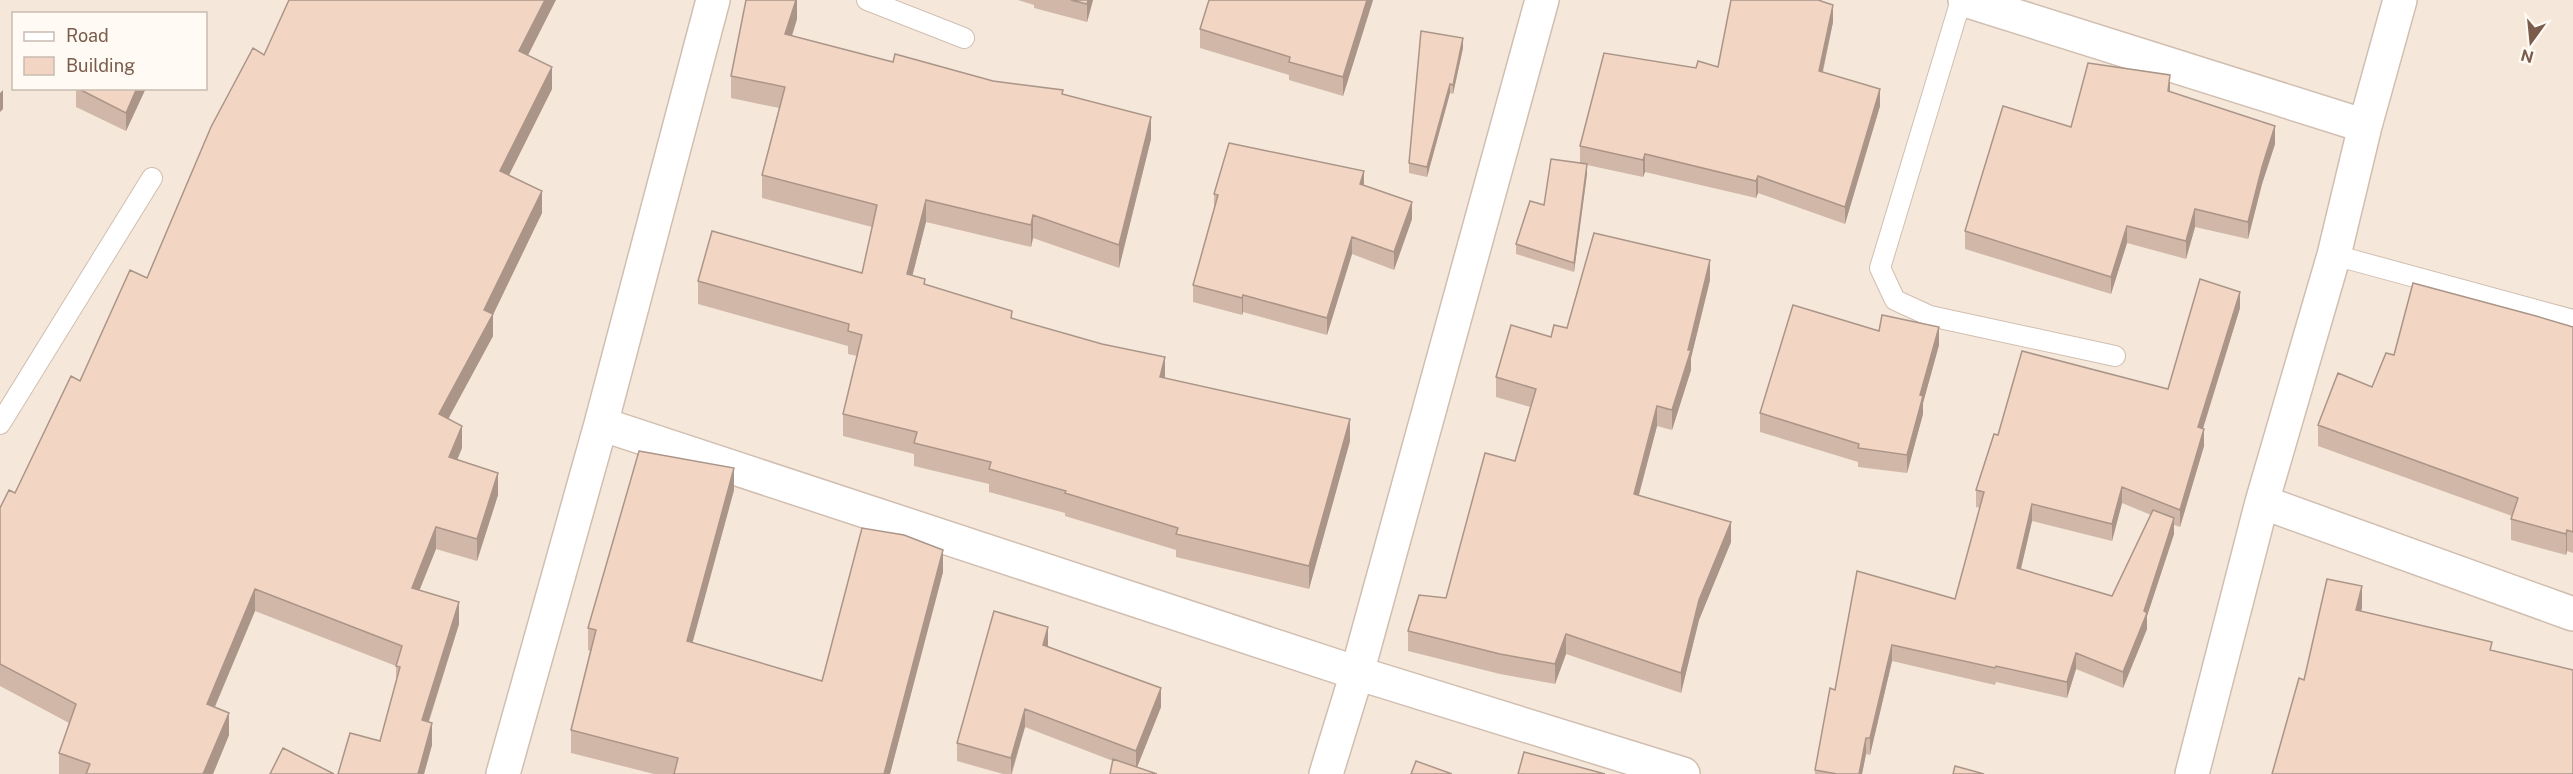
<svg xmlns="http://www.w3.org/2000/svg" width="2573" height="774" font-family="'Public Sans',sans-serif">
<rect width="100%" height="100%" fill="#fdf6ec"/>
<path fill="#f5e8da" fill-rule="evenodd" d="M0,0h2573v774h-2573zM14,14h192v74h-192z"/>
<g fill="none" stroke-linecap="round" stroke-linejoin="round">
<defs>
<path id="service" d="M867,0l97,38
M1961,0l-81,268 15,32 35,16 185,40
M2334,255l239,65
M0,424l152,-246"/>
<path id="minor" d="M1965,0l400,126
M601,424l756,249 326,101
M2262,502l311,112
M503,774l98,-350 112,-424
M1326,774l31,-101 185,-673
M2192,774l70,-272 72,-247 31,-129 35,-126"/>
</defs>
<use href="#service" stroke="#d1beb0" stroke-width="22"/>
<use href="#minor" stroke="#d1beb0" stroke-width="36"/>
<use href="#service" stroke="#fff" stroke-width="20"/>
<use href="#minor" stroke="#fff" stroke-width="33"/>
</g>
<path fill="#d1b7a8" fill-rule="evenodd" d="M797,0v19l-5,17 101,26 170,32 88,45 -32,129 -86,-30 -2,9 -105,-25 -14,54 13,8 240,94 185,63 -41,148 -133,-32v-7l-111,-34v-3l-76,-21v-8l-75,-18v-12l-71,-18v-22l14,-58 -9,-2v-8l-150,-42v-23l164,-8 10,-46 -110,-29v-23l17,-67 -48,-10v-22z
M1018,0h75l-6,22 -53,-14v-3z
M1373,0l-30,96 -54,-16v-5l-89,-27v-19z
M1833,22l-10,50 57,34 -35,118 -87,-31 -2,5 -111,-26 -2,5 -56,-12v9l-13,98 -58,-18v-10l28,-39 36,-42v-17l116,-78 22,-1z
M1463,48l-10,46 -3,-1 -23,84 -18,-4v-10z
M264,55h264l24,34 -43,86 33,38 -49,101v22l-45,83 14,29 -5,12 41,35 -21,66 -41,-12 -17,41 40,34 -30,98 3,23 -8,29h-86l42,-33 16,-57v-18l-141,-55 -40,96 14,28 -16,39h-154v-21l10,-30 -69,-37v-178l15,-15 65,-112 67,-103z
M76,88h70l-20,43 -50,-24z
M2170,92l105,52 -13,40 -14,55 -53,-12 -9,32 -59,-16 -16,51 -146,-45v-18l106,-104z
M1364,185l48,34 -18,51 -42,-16 -25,81 -84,-23 -1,3 -49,-13v-17l21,-77v-14z
M1710,280l-19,78v12l-19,60 -15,-4 -18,69 92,47 -32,78 -18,73 -115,-39 -11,30 -55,-10 -92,-23v-20l38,-33 69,-137 15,-54 -34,-10v-20l55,-40 16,-9z
M2240,308l-37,121 1,17 -24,81 -6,-2v9l-27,82v13l-24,59 -47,-19 -9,29 -71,-16 -1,3 -103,-24 -22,94 -4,-1 -4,20h-47v-4l20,-80 22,-119 98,28 25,-91 -4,-1v-17l22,-55 170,-46zM2122,503l29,12 -39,81 -91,-27 11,-48 80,20z
M2573,327v226l-6,-2 -1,4 -55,-15v-21l1,-3 -194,-70v-21l54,-38 22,-32z
M1879,331l60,14 -16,58v11l-16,59 -49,-6v-5l-98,-30v-19z
M734,490l-42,153 130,38 121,-109 -53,202h-236l-83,-21v-23l19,-79 -2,-1v-22z
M1048,645v1l113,61 -24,60 -24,-6 -88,-34 -13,47h-9l-46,-13v-18z"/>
<path fill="#aa9588" d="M545,0h11l-37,73v-22z
M796,0h1v19l-12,38v-23z
M1088,0h5l-6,22v-18z
M1367,0h6l-30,96v-19z
M1833,5v17l-14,66v-17z
M1463,38v10l-10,46v-9z
M552,67v22l-52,104v-22z
M2170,75v17l-2,-1z
M1450,84v9l-23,84v-10z
M137,88h9l-20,43v-18z
M1880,89v17l-35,118v-17z
M3,90v19l-3,3v-19z
M1151,117v22l-32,129v-23z
M2275,126v18l-13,40 -14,55v-17l14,-55z
M1645,154v18l-2,5v-17z
M1587,164v10l-13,98v-9z
M1364,171v18l-4,-5z
M1758,176v17l-2,5v-17z
M542,191v22l-50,104 1,-3v22l-54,100v-22l45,-104z
M926,200v22l-19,75v-23z
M1412,202v17l-18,51v-18z
M2195,209v18l-9,32v-18z
M1033,215v23l-2,9v-22z
M2127,226v17l-16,51v-17z
M1352,237v17l-25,81v-17z
M1710,260v20l-19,78v12l-19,60v-20l16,-60z
M2240,292v16l-42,136v-17z
M1243,295v17l-1,3v-17z
M1939,327v18l-16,58v11l-16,59v-18l13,-60z
M1165,357v23l-5,-3z
M1657,406v20l-23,87v-19z
M1350,419v22l-41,148v-23z
M462,426v22l-13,31v-22z
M2204,429v17l-24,81v-17z
M734,468v22l-47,173v-22z
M498,473v22l-21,66v-22z
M2122,487v16l-10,38v-17z
M2032,504v17l-15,64v-17z
M2174,518v16l-27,82v13l-24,59v-16z
M1731,522v20l-32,78 -18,73v-20l18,-73z
M436,527v22l-24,60v-21z
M2567,530v21l-1,4v-21z
M943,550v22l-53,202h-6z
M2362,586v22l-6,24v-22z
M255,589v22l-48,114v-21z
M459,602v22l-37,118v-22z
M1048,627v18l-5,18v-18z
M1566,634v20l-11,30v-20z
M1892,645v16l-22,94v-17z
M2076,653v16l-9,29v-16z
M1161,688v19l-25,63v-19z
M1025,709v18l-14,47v-16z
M229,713v22l-16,39h-10z
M432,723v22l-8,29h-6z
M1866,738v16l-4,20h-3z"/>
<path fill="#f3d5c3" stroke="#aa9588" stroke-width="1.5" d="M289,0h256l-26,51 33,16 -52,104 42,20 -58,119 9,4 -54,100 23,12 -13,31 49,16 -21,66 -41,-12 -24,61 47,14 -37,118 10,3 -14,51h-80l12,-41 30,8 20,-74 -4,-1 6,-20 -147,-57 -48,115 22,9 -26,61h-117l4,-10 -31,-11 17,-49 -76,-40v-156l9,-18 6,3 56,-117 9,5 50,-111 17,8 64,-151 42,-79 11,7z
M746,0h50l-11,34 108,28 2,-8 98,27 70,9 -1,4 89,23 -32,128 -86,-30 -2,10 -105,-25 -19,74 18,5 -1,5 88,27 -1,7 91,26 63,13 -5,20 190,42 -41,147 -133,-32 2,-6 -113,-35 1,-2 -77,-22 2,-7 -77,-19 3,-11 -74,-18 19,-79 -14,-4 1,-7 -151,-43 14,-50 150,42 15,-68 -115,-30 23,-88 -54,-11z
M1071,0h17l-1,4z
M1209,0h158l-24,77 -54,-15 1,-5 -90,-28z
M1731,0h87l15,5 -14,66 61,18 -35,118 -87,-31 -2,5 -111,-27 -2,6 -63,-14 24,-93 92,15 2,-7 20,6z
M1421,31l42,7 -10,47 -3,-1 -23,83 -18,-4z
M2088,63l82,12 -2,16 107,35 -13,41 -14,55 -53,-13 -9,32 -59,-15 -16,51 -146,-46 38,-125 68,21z
M77,88h60l-11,25z
M1229,143l135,28 -4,13 52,18 -18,50 -42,-15 -25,81 -84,-23 -1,3 -49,-13 25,-90 -4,-1z
M1551,159l36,5 -13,99 -58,-19 14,-43 14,4z
M1594,233l116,27 -22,90h3l-19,60 -15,-4 -23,88 97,28 -32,78 -18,73 -115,-39 -11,30 -55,-10 -92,-23 11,-36 27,3 39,-145 30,8 21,-72 -40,-12 15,-52 40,12 3,-12 13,3z
M2200,279l40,13 -42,135 6,2 -24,81 -58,-23 -10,37 -80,-20 -15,64 95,28 41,-86 21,8 -30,93 3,2 -24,59 -47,-19 -9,29 -71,-16 -1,2 -103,-23 -22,93h-4l-7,36h-22l-22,-4 15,-82 5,2 22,-119 98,28 29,-107 -8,-2 18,-56 4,1 24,-84 146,38z
M2413,283l123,33 37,11v205l-6,-2 -1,4 -55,-15 7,-21 -200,-73 20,-52 34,14 14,-34 8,2z
M1793,305l86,26 3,-16 57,12 -19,68 3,1 -16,59 -49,-7 1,-4 -99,-31z
M639,451l95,17 -47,173 135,40 40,-153 42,7 39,15 -59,224h-210l4,-16 -107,-28 25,-100 -8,-2z
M2327,579l35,7 -6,24 136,32 -2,8 83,20v104h-301l27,-96 5,2z
M994,611l54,16 -5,18 118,43 -25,63 -111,-42 -14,49 -54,-15z
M283,748l51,26h-64z
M1524,752l81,22h-87z
M1113,759l44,15h-47z
M1416,761l36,13h-41z
M1955,766l29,8h-31z"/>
<rect x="12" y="12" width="195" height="78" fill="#fffaf3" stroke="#cabbb1" stroke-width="1.5"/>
<rect x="24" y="32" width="30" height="9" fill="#ffffff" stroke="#cabbb1" stroke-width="1.5"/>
<text x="66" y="42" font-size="18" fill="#7a5c4d">Road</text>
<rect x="24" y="57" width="30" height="18" fill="#f3d5c3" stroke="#cabbb1" stroke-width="1.5"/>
<text x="66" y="72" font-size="18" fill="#7a5c4d">Building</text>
<g transform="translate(2531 42) rotate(195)" stroke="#fffaf3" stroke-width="4.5" paint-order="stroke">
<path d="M0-4.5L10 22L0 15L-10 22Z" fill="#7a5c4d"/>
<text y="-9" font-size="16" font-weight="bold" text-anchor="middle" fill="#7a5c4d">N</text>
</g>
</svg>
